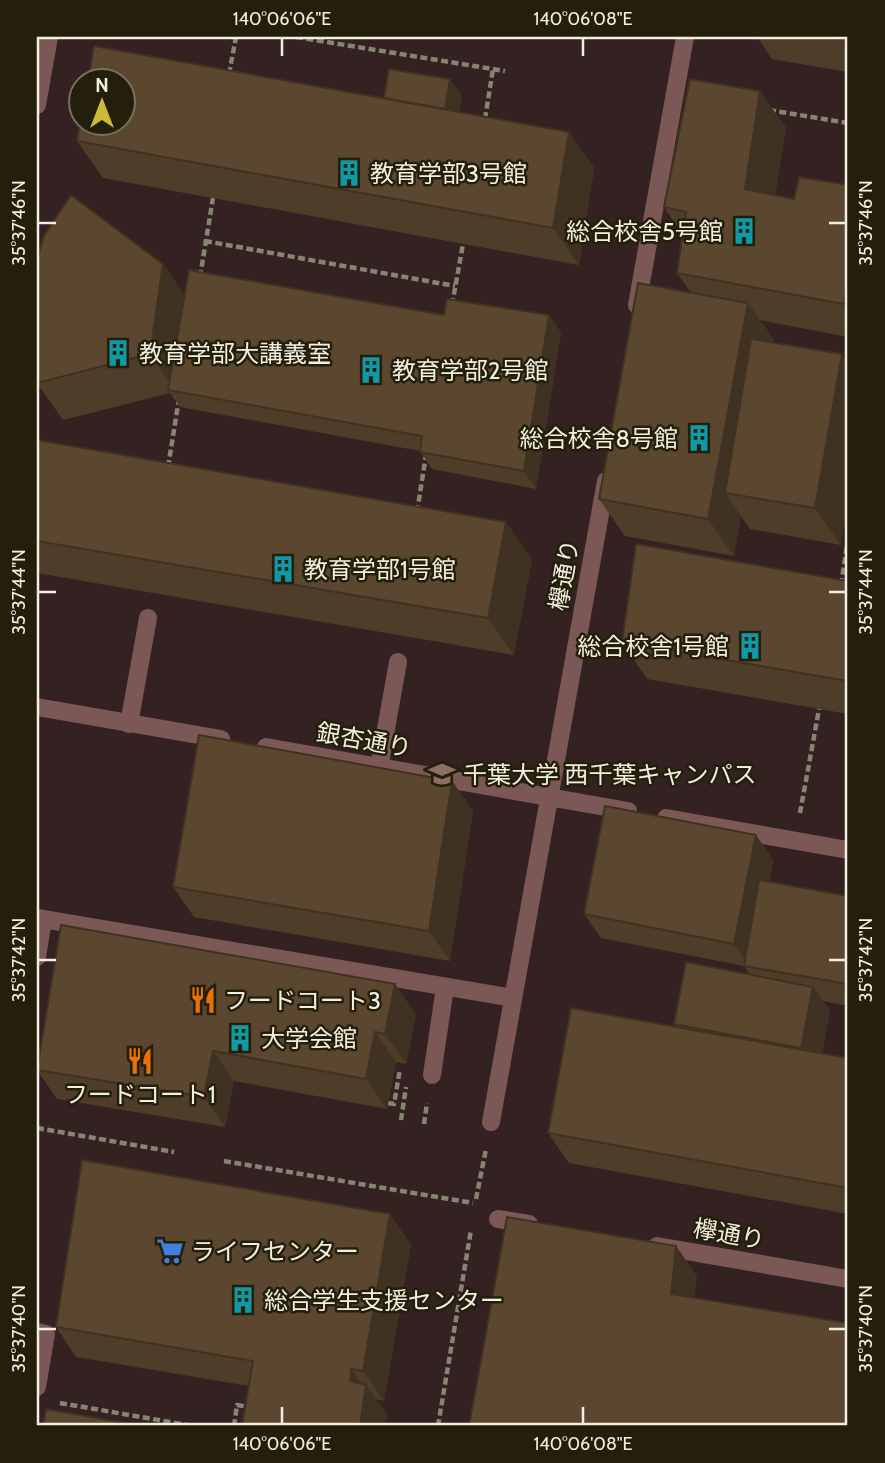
<svg xmlns="http://www.w3.org/2000/svg" width="885" height="1463" font-family="Cabin,'Noto Sans JP',sans-serif">
<rect width="100%" height="100%" fill="#241f0a"/>
<path fill="#342121" fill-rule="evenodd" d="M37,37h811v1389h-811zM80,80h42v42h-42z"/>
<g fill="none" stroke-linecap="round" stroke-linejoin="round">
<path stroke="#888473" stroke-width="4.5" stroke-dasharray="7 3.5" stroke-linecap="butt" d="M296,37l209,34
M229,74l7,-37
M769,110l79,13
M485,119l8,-50
M205,241l250,45
M200,277l13,-79
M452,305l11,-61
M168,467l11,-68
M417,512l9,-57
M841,585l7,-47
M800,813l20,-109
M388,1103l6,1 6,-35
M401,1120l5,-33
M424,1124l3,-21
M37,1128l137,24
M224,1161l249,42
M476,1199l10,-50
M60,1403l133,23
M234,1426l3,-21 12,2
M438,1426l33,-196"/>
<path stroke="#7b5856" stroke-width="18" d="M37,105l12,-68
M637,305l48,-268
M37,707l184,32
M129,724l19,-106
M266,747l362,64
M379,768l19,-106
M666,818l182,32
M37,918l476,80
M37,957l6,-38
M432,1075l13,-88
M491,1122l115,-641
M498,1219l31,5
M657,1246l191,33
M37,1332l9,2 -9,53"/>
</g>
<path fill="#4e3d29" d="M757,37h91v35l-76,-13z
M760,91l26,37 -11,67 19,4 54,-14v152l-88,-17 14,20 -1,3 68,202 -91,-16 -9,-13 -7,40 -109,-20 -26,-37 92,-206 -14,-20 5,-39 -18,-27z
M462,96l-3,16 110,20 25,36 -15,97 -476,-87 -26,-37 307,-43z
M184,295l260,20h105l12,18 -25,156 -104,-20 -12,-18 -240,-44 -10,-14 -107,27 -26,-37z
M37,440l495,119 -18,96 -477,-82z
M848,581v133l-201,-35 -25,-37z
M452,781l21,30 -23,150 -256,-44 -21,-30z
M756,835l17,25 -4,22 79,14v110l-25,-5 7,10 -8,42 26,5v156l-279,-51 -21,-30 128,-106 -2,-3 75,-50 -5,-8 -143,-28 -17,-24z
M416,1014l-10,50 -10,-2 -9,47 -153,-28 -9,46 -168,-28 -20,-29z
M411,1244l-27,157 -8,-2 11,16 -2,11h-143l7,-40 -173,-29 -20,-30z"/>
<path fill="#403222" d="M450,79l12,17 -6,37 -13,-18z
M760,91l26,37 -16,98 -25,-37z
M569,132l25,36 -15,97 -26,-37z
M163,264l26,37 -13,90 -26,-37z
M848,277v33l-4,-6z
M748,303l26,37 -29,156 -20,-3 16,23 -7,40 -26,-37z
M549,315l12,18 -25,156 -12,-18z
M842,354l6,10v138l-7,43 -26,-37z
M506,522l26,37 -18,96 -26,-37z
M452,781l21,30 -23,150 -21,-30z
M756,835l17,25 -22,108 -17,-24z
M395,984l21,30 -10,50 -21,-30z
M813,987l17,24 -12,62 -17,-25z
M375,1032l21,30 -9,47 -21,-30z
M213,1051l21,30 -9,46 -21,-30z
M390,1214l21,30 -27,157 -21,-30z
M676,1246l21,30 -5,48 -21,-30z
M351,1369l14,20 1,-4 21,30 -2,11h-25l-10,-45z"/>
<path fill="#5b4730" stroke="#403222" stroke-width="2" d="M830,37h18v3z
M94,46l475,86 -16,96 -476,-87 3,-19h42v-42h-34z
M389,69l61,10 -5,30 -61,-11z
M690,79l70,12 -15,98 49,10 5,-22 49,8v92l-4,27 -167,-31 9,-61 -22,-5z
M71,195l92,69 -13,90 -113,29v-123l7,-24z
M189,270l255,45 3,-16 102,16 -25,156 -104,-19 2,-16 -254,-46z
M638,283l110,20 -40,216 -109,-20z
M751,339l91,15 -27,154 -90,-15z
M37,440l469,82 -18,96 -451,-77z
M636,544l212,37v100l-226,-39z
M199,735l253,46 -23,150 -256,-44z
M605,806l151,29 -22,109 -150,-30z
M759,880l89,16v88l-104,-18z
M61,925l334,59 -10,50 -10,-2 -9,47 -153,-28 -9,46 -167,-27z
M686,962l127,25 -12,61 -127,-24z
M571,1008l277,50v130l-300,-55z
M82,1160l308,54 -27,157 -12,-2 -1,12 16,4 -6,41h-118l11,-65 -197,-34z
M507,1217l169,29 -5,48 177,29v103h-379z
M46,1409l96,17h-99z"/>
<path fill="none" stroke="#f2efe2" stroke-width="2.5" d="M282,38v18M583,38v18M38,223h18M829,223h17M38,592h18M829,592h17M38,960h18M829,960h17M38,1329h18M829,1329h17M282,1407v17M583,1407v17"/>
<defs>
<symbol id="building-bare" viewBox="-9 -9 18 18"><path d="M-4-6H4V6H1V3H-1V6H-4ZM-2.5-4.3h1.7v1.8h-1.7ZM.8-4.3h1.7v1.8H.8ZM-2.5-1h1.7V.8h-1.7ZM.8-1h1.7V.8H.8Z" fill="#0f9aa8" stroke="#241f0a" stroke-width="2.5" paint-order="stroke"/></symbol>
<symbol id="university-bare" viewBox="-9 -9 18 18"><path d="M0-5L7-2L0 1L-7-2ZM-4 1L0 2.5L4 1V4Q0 6-4 4Z" fill="#8d6e63" stroke="#241f0a" stroke-width="2.5" paint-order="stroke"/></symbol>
<symbol id="restaurant-bare" viewBox="-9 -9 18 18"><path d="M-5-6h1v4h1v-4h1v4h1v-4h1v5L-1.5 .5V6h-2V.5L-5-1ZM5-6V6H3V1.5H1.5Q1.5-4 5-6Z" fill="#e8710a" stroke="#241f0a" stroke-width="2.5" paint-order="stroke"/></symbol>
<symbol id="supermarket-bare" viewBox="-9 -9 18 18"><path d="M-6-5.5h2.5l.6 2H6L4.5 2H-2.5L-4.4-4H-6ZM-1.5 3.2a1.3 1.3 0 1 0 .1 0ZM3 3.2a1.3 1.3 0 1 0 .1 0Z" fill="#3f7fe0" stroke="#241f0a" stroke-width="2.5" paint-order="stroke"/></symbol>
</defs>
<g fill-rule="evenodd">
<use href="#building-bare" x="330" y="154" width="38" height="38"/>
<use href="#building-bare" x="725" y="212" width="38" height="38"/>
<use href="#building-bare" x="99" y="334" width="38" height="38"/>
<use href="#building-bare" x="352" y="351" width="38" height="38"/>
<use href="#building-bare" x="680" y="419" width="38" height="38"/>
<use href="#building-bare" x="264" y="550" width="38" height="38"/>
<use href="#building-bare" x="731" y="627" width="38" height="38"/>
<use href="#university-bare" x="423" y="755" width="38" height="38"/>
<use href="#restaurant-bare" x="184" y="981" width="38" height="38"/>
<use href="#building-bare" x="221" y="1019" width="38" height="38"/>
<use href="#restaurant-bare" x="121" y="1042" width="38" height="38"/>
<use href="#supermarket-bare" x="151" y="1232" width="38" height="38"/>
<use href="#building-bare" x="224" y="1281" width="38" height="38"/>
</g>
<g text-anchor="middle" dominant-baseline="central" stroke-width="5" stroke-linejoin="round" paint-order="stroke">
<g font-size="24" fill="#f2efe2" stroke="#241f0a" text-anchor="start">
<text x="370" y="173">教育学部3号館</text>
<text x="723" y="231" text-anchor="end">総合校舎5号館</text>
<text x="139" y="353">教育学部大講義室</text>
<text x="392" y="370">教育学部2号館</text>
<text x="678" y="438" text-anchor="end">総合校舎8号館</text>
<text x="304" y="569">教育学部1号館</text>
<text x="729" y="646" text-anchor="end">総合校舎1号館</text>
<text x="463" y="774">千葉大学 西千葉キャンパス</text>
<text x="224" y="1000">フードコート3</text>
<text x="261" y="1038">大学会館</text>
<text x="140" y="1094" text-anchor="middle">フードコート1</text>
<text x="191" y="1251">ライフセンター</text>
<text x="264" y="1300">総合学生支援センター</text>
</g>
<g font-size="24" fill="#f2efe2" stroke="#241f0a">
<text transform="translate(564 575) rotate(-80)">欅通り</text>
<text transform="translate(364 740) rotate(10)">銀杏通り</text>
<text transform="translate(729 1234) rotate(10)">欅通り</text>
</g>
</g>
<rect width="885" height="1463" fill="none" stroke="#241f0a" stroke-width="77"/>
<g transform="translate(102 102)"><circle r="33" fill="#241f0a" stroke="#767260" stroke-width="2"/>
<path d="M0-5L12 26L0 18L-12 26Z" fill="#ccb939"/>
<text y="-10" font-size="19" font-weight="bold" text-anchor="middle" fill="#f2efe2">N</text>
</g>
<rect x="38" y="38" width="808" height="1386" fill="none" stroke="#f2efe2" stroke-width="2.5"/>
<g font-size="18" text-anchor="middle" fill="#f2efe2">
<text x="282" y="25">140°06'06"E</text>
<text x="583" y="25">140°06'08"E</text>
<text transform="translate(19 223) rotate(-90)" y="6">35°37'46"N</text>
<text transform="translate(866 223) rotate(-90)" y="6">35°37'46"N</text>
<text transform="translate(19 592) rotate(-90)" y="6">35°37'44"N</text>
<text transform="translate(866 592) rotate(-90)" y="6">35°37'44"N</text>
<text transform="translate(19 960) rotate(-90)" y="6">35°37'42"N</text>
<text transform="translate(866 960) rotate(-90)" y="6">35°37'42"N</text>
<text transform="translate(19 1329) rotate(-90)" y="6">35°37'40"N</text>
<text transform="translate(866 1329) rotate(-90)" y="6">35°37'40"N</text>
<text x="282" y="1450">140°06'06"E</text>
<text x="583" y="1450">140°06'08"E</text>
</g>
</svg>
